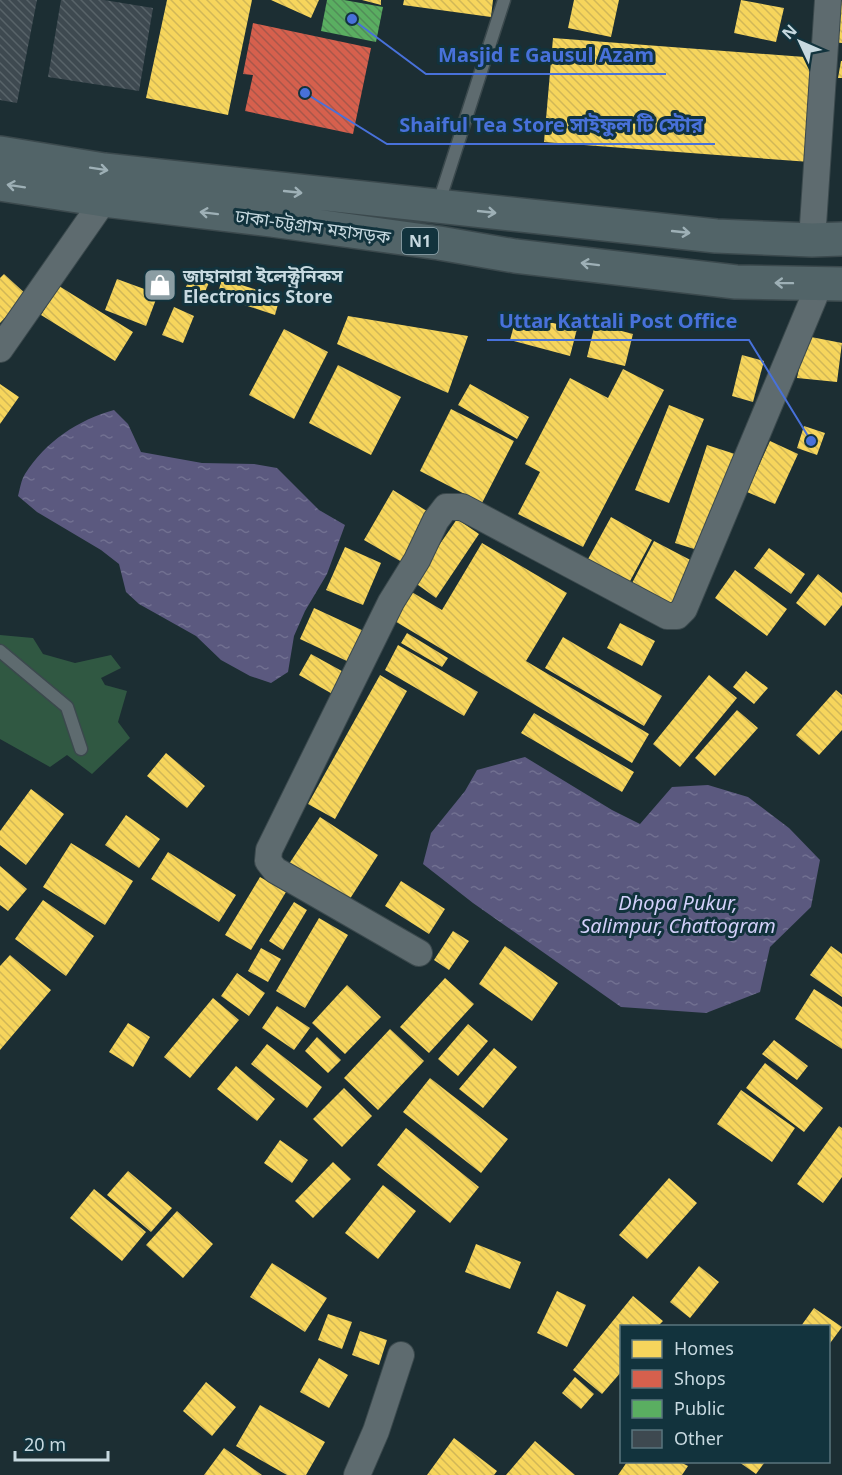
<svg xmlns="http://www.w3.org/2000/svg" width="842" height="1475" font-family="'Noto Sans','Noto Sans Bengali',sans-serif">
<defs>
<pattern id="water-ripples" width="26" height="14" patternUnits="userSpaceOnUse" patternTransform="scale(1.5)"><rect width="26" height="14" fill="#5b597f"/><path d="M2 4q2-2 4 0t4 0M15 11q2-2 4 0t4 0" fill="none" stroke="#717091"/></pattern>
<pattern id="homes-back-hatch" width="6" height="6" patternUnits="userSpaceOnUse" patternTransform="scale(1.5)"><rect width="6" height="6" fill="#f6d55c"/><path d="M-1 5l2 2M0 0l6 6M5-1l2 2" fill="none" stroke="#d1b757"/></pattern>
<pattern id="shops-back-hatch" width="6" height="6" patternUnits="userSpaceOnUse" patternTransform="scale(1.5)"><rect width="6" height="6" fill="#d6604d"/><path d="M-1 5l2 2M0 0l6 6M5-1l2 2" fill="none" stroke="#a8574a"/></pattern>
<pattern id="public-back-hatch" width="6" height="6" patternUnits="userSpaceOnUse" patternTransform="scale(1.5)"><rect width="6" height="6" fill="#5aae61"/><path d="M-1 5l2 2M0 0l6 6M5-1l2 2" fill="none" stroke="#518d58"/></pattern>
<pattern id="building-back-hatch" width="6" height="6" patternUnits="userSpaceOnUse" patternTransform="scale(1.5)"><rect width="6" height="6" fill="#3e4950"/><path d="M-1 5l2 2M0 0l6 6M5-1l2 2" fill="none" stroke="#586369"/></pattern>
</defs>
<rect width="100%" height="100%" fill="#1c2e33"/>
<path fill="#305842" d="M0,635l33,3 10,16 32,9 36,-8 10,13 -20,10 4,7 22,6 -9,31 12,16 -38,36 -25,-19 -17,12 -50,-28z"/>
<path fill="url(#water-ripples)" d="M114,410l14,14 13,28 61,11 52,1 23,4 42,42 26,15 -18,49 -22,37 -11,25 -6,36 -17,11 -21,-7 -29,-16 -25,-24 -57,-32 -13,-12 -7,-28 -18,-14 -64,-38 -19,-16c2,-7 3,-16 7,-22 21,-33 53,-54 89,-64z
M525,757l87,53 28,14 32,-37 36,-2 40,12 41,31 31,32 -9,47 -41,40 -10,45 -54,21 -85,-6 -148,-104 -50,-39 8,-31 34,-42 12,-21z"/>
<path fill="url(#homes-back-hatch)" d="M167,0h85l-24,115 -82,-17z
M271,0h48l-8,18z
M362,0h19v5z
M404,0h89l-2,17 -88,-12z
M574,0h45l-8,37 -43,-9z
M741,0l43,8 -8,34 -42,-9z
M838,0l4,1v42l-10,-1z
M553,38l265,20 -8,104 -266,-20z
M841,61h1v17h-4z
M192,273l18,7 -10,24 -18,-8z
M4,274l23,21 -27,28v-45z
M117,279l41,15 -12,32 -41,-16z
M222,279l58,18 -5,18 -58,-19z
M59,286l74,46 -18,29 -74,-46z
M174,307l20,9 -11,27 -21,-8z
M517,314l60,15 -7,27 -60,-16z
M348,316l120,20 -20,57 -111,-49z
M595,324l38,10 -8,32 -38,-9z
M284,329l44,23 -34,67 -45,-24z
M806,336l36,7 -5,39 -40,-4z
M742,355l22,6 -11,41 -21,-6z
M338,365l63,32 -30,58 -62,-32z
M623,369l41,21 -81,157 -65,-33 22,-42 -15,-8 45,-86 38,20z
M0,384l19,13 -19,27z
M470,384l59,33 -12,22 -59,-34z
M669,405l35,14 -35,84 -34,-13z
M451,409l63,32 -32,62 -62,-32z
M804,426l21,7 -8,22 -20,-7z
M770,441l28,13 -23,50 -28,-12z
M707,445l31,10 -31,98 -32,-10z
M393,490l37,23 -28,49 -38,-22z
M611,517l41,23 -23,43 -42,-22z
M457,519l22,15 -43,64 -22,-16z
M654,541l46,24 -23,44 -46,-24z
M482,543l85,50 -41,68 123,73 -17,29 -239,-143 17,-29 32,19z
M345,547l36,16 -18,42 -37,-15z
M769,548l36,26 -14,20 -37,-26z
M735,570l52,39 -20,27 -52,-38z
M818,574l24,19v12l-17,21 -29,-23z
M314,608l52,24 -15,31 -51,-24z
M620,623l35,18 -13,25 -35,-18z
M407,633l41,25 -6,9 -41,-24z
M563,637l99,59 -18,30 -99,-58z
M398,645l80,47 -14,24 -79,-46z
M311,654l38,21 -13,21 -37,-21z
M746,671l22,17 -14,16 -21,-17z
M380,675l27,16 -72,128 -27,-15z
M709,675l28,23 -57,69 -27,-23z
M836,690l6,5v35l-23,25 -23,-20z
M737,710l21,18 -43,48 -20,-18z
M534,713l100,59 -12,20 -101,-59z
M166,753l39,33 -18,22 -40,-32z
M31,789l33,25 -38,51 -26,-20v-14z
M126,815l34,24 -21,29 -34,-23z
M320,817l58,38 -32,50 -59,-38z
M71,843l62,38 -28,44 -62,-38z
M168,852l68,43 -17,27 -68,-43z
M0,866l27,23 -19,22 -8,-6z
M260,877l26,15 -35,58 -26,-15z
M401,881l44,28 -16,25 -44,-28z
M43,900l51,36 -28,40 -51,-37z
M294,902l13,8 -24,40 -14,-9z
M319,918l29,17 -43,73 -29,-17z
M453,931l16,10 -20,29 -15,-10z
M505,946l53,37 -26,38 -53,-37z
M831,946l11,8v43l-32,-22z
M261,948l20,11 -13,23 -20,-11z
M10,955l41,35 -51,60v-84z
M237,973l28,20 -16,23 -28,-20z
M445,978l29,26 -45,49 -29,-26z
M347,985l34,32 -36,37 -33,-31z
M814,989l28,18v42l-47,-30z
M213,998l26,22 -49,58 -26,-21z
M277,1006l33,22 -16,22 -32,-22z
M128,1023l22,14 -17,30 -24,-15z
M468,1024l20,17 -30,35 -20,-17z
M390,1029l34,32 -46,49 -34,-32z
M317,1037l24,23 -13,13 -23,-22z
M774,1040l34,26 -11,14 -35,-26z
M267,1044l55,43 -15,21 -56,-44z
M494,1048l23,19 -34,41 -24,-19z
M765,1063l58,45 -19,24 -58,-44z
M236,1066l39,33 -18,22 -40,-32z
M430,1078l78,61 -27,34 -78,-61z
M344,1088l28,28 -30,31 -29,-28z
M741,1090l54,38 -23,34 -55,-38z
M839,1126l3,2v49l-19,26 -26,-19z
M406,1128l73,59 -29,36 -73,-58z
M280,1140l28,20 -16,23 -28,-20z
M333,1162l18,17 -38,39 -18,-17z
M128,1171l44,37 -21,24 -44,-37z
M669,1178l28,25 -50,56 -28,-24z
M383,1185l33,26 -38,48 -33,-26z
M94,1189l52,43 -24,29 -52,-43z
M177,1211l36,33 -30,34 -37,-33z
M476,1244l45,18 -11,27 -45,-17z
M272,1263l55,35 -22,34 -55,-35z
M699,1266l20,16 -29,36 -20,-16z
M557,1291l29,14 -19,42 -30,-14z
M633,1296l30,25 -5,5h-36v45l-20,23 -29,-24z
M814,1308l28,19 -14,19v-20h-27z
M328,1314l24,8 -10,27 -24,-9z
M360,1331l27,9 -8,25 -27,-10z
M319,1358l29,17 -19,33 -29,-16z
M575,1377l19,17 -13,15 -19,-16z
M206,1382l30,25 -24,29 -29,-25z
M260,1405l65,37 -19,33h-19l-51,-29z
M454,1438l43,33 -3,4h-67z
M535,1441l40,34h-69z
M224,1448l38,27h-58z
M627,1462h53l8,4 -6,9h-64z
M739,1462h26l-9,12z"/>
<path fill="url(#shops-back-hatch)" d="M253,23l118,25 -18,86 -108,-23 8,-36 -10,-1z"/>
<path fill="url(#public-back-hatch)" d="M327,0h17l39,7 -7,35 -55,-11z"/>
<path fill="url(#building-back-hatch)" d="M0,0h37l-20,103 -17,-3z
M61,0h43l49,8 -14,83 -91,-14z"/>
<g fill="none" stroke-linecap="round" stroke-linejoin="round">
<defs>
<path id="service" d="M438,205l66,-205
M0,651l67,56 14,42"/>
<path id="minor" d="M812,240l16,-240
M0,349l104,-149
M419,953l-144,-83 -7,-9 1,-11 122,-248 26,-42 19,-40 10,-13h16l205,109h10l7,-7 136,-326
M357,1475l19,-44 25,-76"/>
<path id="trunk" d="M0,153l104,17 612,66 96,4 30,-1
M0,184l104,16 168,20 167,23 76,13 221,26 106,2"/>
</defs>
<use href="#service" stroke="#3b494d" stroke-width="15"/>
<use href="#minor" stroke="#3b494d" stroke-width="28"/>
<use href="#trunk" stroke="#3b494d" stroke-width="36"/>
<use href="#service" stroke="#5e6b6f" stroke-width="12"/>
<use href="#minor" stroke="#5e6b6f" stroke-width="26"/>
<use href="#trunk" stroke="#526468" stroke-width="33"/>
</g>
<defs><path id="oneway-shaft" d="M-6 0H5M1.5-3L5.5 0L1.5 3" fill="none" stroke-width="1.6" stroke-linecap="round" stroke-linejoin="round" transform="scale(1.5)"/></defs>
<g stroke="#9eb0b6">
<use href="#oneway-shaft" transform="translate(99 169) rotate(9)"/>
<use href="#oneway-shaft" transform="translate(16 186) rotate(-171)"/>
<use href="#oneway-shaft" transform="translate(293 192) rotate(6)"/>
<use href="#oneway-shaft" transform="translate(487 212) rotate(6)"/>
<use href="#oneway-shaft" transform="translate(209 213) rotate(-173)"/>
<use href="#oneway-shaft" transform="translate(681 232) rotate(6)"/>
<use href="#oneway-shaft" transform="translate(590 264) rotate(-173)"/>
<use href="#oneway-shaft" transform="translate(784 283) rotate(-179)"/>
</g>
<defs>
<symbol id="shop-square" viewBox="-11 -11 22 22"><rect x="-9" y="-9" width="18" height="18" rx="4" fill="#8b9da3" stroke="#12333d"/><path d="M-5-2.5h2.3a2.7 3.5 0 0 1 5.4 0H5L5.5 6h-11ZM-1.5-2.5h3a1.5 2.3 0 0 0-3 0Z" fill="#fff"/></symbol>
</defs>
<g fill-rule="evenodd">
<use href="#shop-square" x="141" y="266" width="38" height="38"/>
</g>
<g text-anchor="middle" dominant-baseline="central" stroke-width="6" stroke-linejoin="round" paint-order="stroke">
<rect fill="#12333d" stroke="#91a7af" stroke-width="1.5" x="402" y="228" width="36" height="26" rx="4.5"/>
<g font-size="16" font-weight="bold" fill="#c7d9e0">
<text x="420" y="241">N1</text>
</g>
<g font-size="18" fill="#c7d9e0" stroke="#12333d">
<text transform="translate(313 226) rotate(8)">ঢাকা-চট্টগ্রাম মহাসড়ক</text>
</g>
<g font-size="18" font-weight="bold" fill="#c7d9e0" stroke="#12333d" text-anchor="start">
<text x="183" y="275">জাহানারা ইলেক্ট্রনিকস<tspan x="183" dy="21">Electronics Store</tspan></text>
</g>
<g font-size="20" font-style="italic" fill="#d3d0fa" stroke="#12333d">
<text x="678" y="902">Dhopa Pukur,<tspan x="678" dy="23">Salimpur, Chattogram</tspan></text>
</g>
</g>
<path fill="none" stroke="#4871da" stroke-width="2" d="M352 19L426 74H666M305 93L387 144H715M811 441L749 340H487"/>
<g fill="#4871da" stroke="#12333d" stroke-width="2">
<circle cx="352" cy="19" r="6"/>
<circle cx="305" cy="93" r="6"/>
<circle cx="811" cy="441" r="6"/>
</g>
<g font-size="20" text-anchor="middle" font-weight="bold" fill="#4871da" stroke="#12333d" stroke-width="6" stroke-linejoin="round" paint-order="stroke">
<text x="546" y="62">Masjid E Gausul Azam</text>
<text x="551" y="132">Shaiful Tea Store সাইফুল টি স্টোর</text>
<text x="618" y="328">Uttar Kattali Post Office</text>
</g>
<rect x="620" y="1325" width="210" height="138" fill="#12333d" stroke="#5a757e" stroke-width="1.5"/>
<rect x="632" y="1340" width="30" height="18" fill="#f6d55c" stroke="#5a757e" stroke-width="1.5"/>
<text x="674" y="1355" font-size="18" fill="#c7d9e0">Homes</text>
<rect x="632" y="1370" width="30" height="18" fill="#d6604d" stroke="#5a757e" stroke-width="1.5"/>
<text x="674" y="1385" font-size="18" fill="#c7d9e0">Shops</text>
<rect x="632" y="1400" width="30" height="18" fill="#5aae61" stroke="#5a757e" stroke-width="1.5"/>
<text x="674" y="1415" font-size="18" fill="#c7d9e0">Public</text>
<rect x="632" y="1430" width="30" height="18" fill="#3e4950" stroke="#5a757e" stroke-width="1.5"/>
<text x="674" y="1445" font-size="18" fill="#c7d9e0">Other</text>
<g transform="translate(800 42) rotate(314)" stroke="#12333d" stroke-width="4.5" paint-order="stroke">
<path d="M0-4.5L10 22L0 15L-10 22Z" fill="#c7d9e0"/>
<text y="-9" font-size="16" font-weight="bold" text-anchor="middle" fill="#c7d9e0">N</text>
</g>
<path d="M15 1451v9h93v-9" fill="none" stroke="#c7d9e0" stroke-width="3"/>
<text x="24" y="1451" font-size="18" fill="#c7d9e0" stroke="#12333d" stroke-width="4.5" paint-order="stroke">20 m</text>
</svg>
